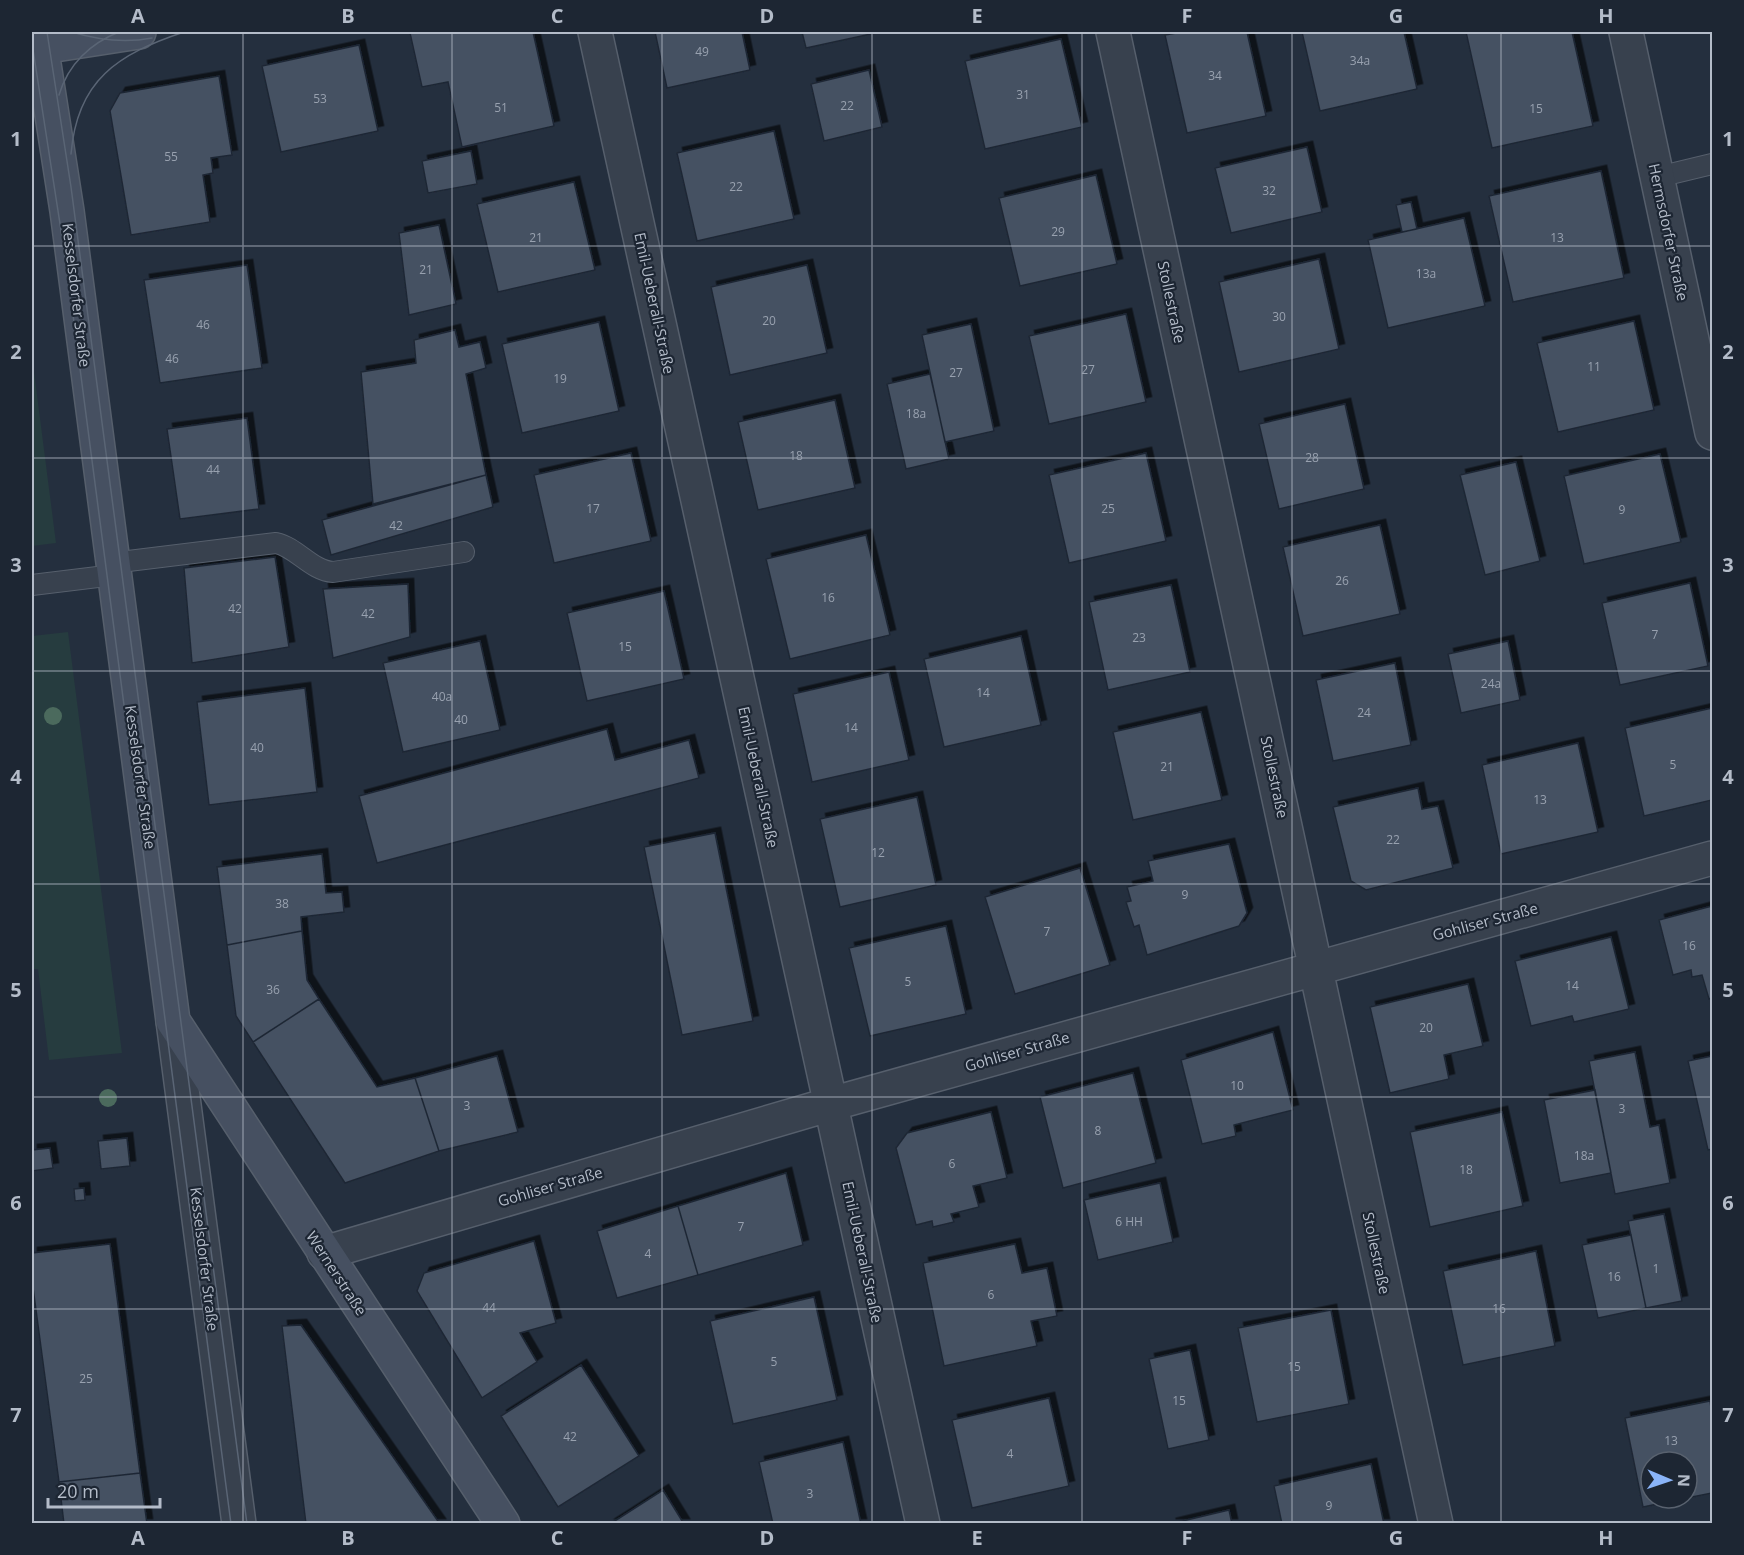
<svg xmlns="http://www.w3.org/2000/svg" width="1744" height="1555" font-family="'Open Sans',sans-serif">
<defs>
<filter id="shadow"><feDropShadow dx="5.5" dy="-5.5" stdDeviation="0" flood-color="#0009"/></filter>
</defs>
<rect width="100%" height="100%" fill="#242f3e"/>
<path fill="#263c3f" d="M32,356l24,187 -24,3z
M68,632l54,421 -73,7 -11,-91h-6v-333z"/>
<path fill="#455162" stroke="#1f2835" stroke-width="1.5" filter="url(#shadow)" d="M417,32h116l21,94 -92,21 -14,-65 -26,5 -12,-54z
M655,32h87l8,38 -83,18z
M802,32h78l-74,16z
M1182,32h65l19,84 -79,17 -22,-98z
M1302,32h102l13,57 -97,22z
M1466,32h106l21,94 -101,22z
M1061,39l21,88 -97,22 -20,-88z
M359,45l19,86 -97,21 -19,-86z
M869,70l13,57 -58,14 -13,-57z
M219,76l13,79 -21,3 2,15 -10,2 7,47 -79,13 -21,-124 10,-18z
M774,131l20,88 -97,22 -20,-88z
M1307,147l15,65 -91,21 -16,-65z
M471,151l6,33 -49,9 -6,-32z
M1601,171l23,107 -111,24 -24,-106z
M1096,175l21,89 -97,22 -21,-88z
M574,182l21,88 -97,22 -21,-88z
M1411,202l6,27 -15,3 -6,-27z
M1464,218l21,88 -97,22 -20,-88z
M439,225l17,79 -47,11 -10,-82z
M1319,259l20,90 -100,23 -20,-90z
M247,265l15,103 -102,15 -16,-103z
M807,265l20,88 -97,22 -19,-88z
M1126,314l20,88 -97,22 -20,-88z
M1634,321l20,89 -96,22 -21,-89z
M599,322l20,89 -97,22 -20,-89z
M971,324l23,107 -49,11 -23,-107z
M455,330l4,17 21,-5 6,26 -20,6 20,101 -113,29 -12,-132 55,-9 -2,-23z
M930,374l19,85 -43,10 -19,-85z
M835,400l20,88 -97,22 -20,-88z
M1345,404l19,85 -85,20 -20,-85z
M247,418l12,91 -79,10 -13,-90z
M631,453l20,88 -97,22 -20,-88z
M1146,453l20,88 -97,22 -20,-88z
M1660,454l21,88 -97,22 -20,-88z
M1516,462l24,99 -55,14 -25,-100z
M486,475l7,32 -162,48 -9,-35z
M1380,525l20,89 -97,22 -20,-89z
M866,535l24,100 -100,24 -24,-100z
M275,557l14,90 -97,16 -8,-95z
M1690,583l18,83 -88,19 -18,-82z
M408,584l2,53 -77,21 -10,-69z
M1171,585l19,87 -82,18 -19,-88z
M664,591l20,88 -97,22 -20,-88z
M1021,636l20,89 -97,22 -20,-88z
M480,641l20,89 -97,22 -20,-89z
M1508,641l12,59 -59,13 -13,-59z
M1395,663l16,82 -78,16 -17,-81z
M889,672l20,88 -97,22 -19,-88z
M305,688l12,104 -108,13 -12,-103z
M1712,708v92l-68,16 -19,-88z
M1201,712l21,88 -89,20 -20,-88z
M607,729l8,31 74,-20 10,38 -322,85 -18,-67z
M1578,743l20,89 -97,22 -19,-89z
M1418,788l4,21 16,-3 15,62 -87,22 -15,-9 -18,-74z
M917,797l19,88 -96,22 -20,-88z
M715,833l38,188 -71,14 -38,-188z
M1229,844l18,69 -8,13 -92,29 -8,-30 -5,2 -8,-25 5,-1 -4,-14 26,-6 -5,-20z
M322,854l4,39 16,-1 2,20 -43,5 1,14 -75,14 -10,-78z
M1080,868l30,97 -95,29 -30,-97z
M1712,906v92l-3,1 -7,-24 -10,2 -1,-7 -18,5 -14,-55z
M946,926l20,88 -96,22 -21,-88z
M302,931l5,49 12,19 -66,43 -17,-26 -9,-71z
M1611,937l18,72 -55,13 -2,-6 -41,10 -16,-65z
M1468,984l15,62 -39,9 5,24 -59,14 -20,-86z
M319,999l58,88 38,-9 24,73 -94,32 -92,-141z
M1273,1032l20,78 -59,15 2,11 -34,8 -21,-84z
M1635,1052l15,75 9,-2 11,58 -55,11 -26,-133z
M497,1056l21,76 -79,19 -24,-73z
M1712,1056v93l-4,1 -20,-89z
M1133,1073l23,90 -93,25 -23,-91z
M1595,1090l16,83 -51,10 -16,-83z
M991,1112l16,66 -34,8 6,21 -28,7 3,8 -21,5 -1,-6 -16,4 -20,-77 11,-15z
M1502,1112l21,94 -93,21 -20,-95z
M127,1138l3,28 -29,3 -3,-28z
M50,1148l3,20 -21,3v-21z
M786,1173l17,72 -105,30 -20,-69z
M1160,1183l13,59 -75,18 -14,-60z
M84,1188l1,12 -10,1 -1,-12z
M678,1206l20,69 -81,23 -20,-67z
M1664,1214l18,87 -36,7 -18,-87z
M1631,1235l15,73 -48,10 -16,-73z
M534,1241l22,82 -36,10 17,29 -55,36 -65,-107 7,-18z
M110,1244l30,229 -81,9 -27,-202v-27z
M1015,1244l7,29 25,-5 10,48 -26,5 6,25 -93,20 -21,-103z
M1536,1251l19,95 -92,19 -20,-94z
M814,1297l23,103 -104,24 -23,-103z
M1331,1310l18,94 -92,18 -19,-94z
M301,1325l139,199h-134l-24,-198z
M1190,1350l19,90 -41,9 -19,-90z
M581,1365l58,91 -81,51 -57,-91z
M1049,1398l20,88 -97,22 -20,-88z
M1710,1401l2,13v79l-25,5v-36h-36v36h35l-43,9 -18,-89z
M843,1442l18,82h-88l-14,-62z
M1371,1464l13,60h-102l-8,-38z
M140,1473l7,51h-83l-5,-42z
M663,1490l21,34h-74z
M1229,1510l3,14h-62z"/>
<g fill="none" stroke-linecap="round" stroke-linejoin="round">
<defs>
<path id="lane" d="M1658,177l54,-13
M112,563l164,-20c20,4 36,28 57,29l131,-20
M32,585l82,-10"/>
<path id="street" d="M595,32l328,1492
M1113,32l323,1492
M1626,32l86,401
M173,1021l66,503
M324,1253l507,-149 881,-246"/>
<path id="secondary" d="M39,32l28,179 106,810 330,503
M42,47l97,-15"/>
</defs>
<use href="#lane" stroke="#565f6c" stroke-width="22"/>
<use href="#street" stroke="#565f6c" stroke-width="36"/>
<use href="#secondary" stroke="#565f6c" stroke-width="36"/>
<use href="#lane" stroke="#38414e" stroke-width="20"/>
<use href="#street" stroke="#38414e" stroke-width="33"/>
<use href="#secondary" stroke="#465061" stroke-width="33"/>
<path stroke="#5a6575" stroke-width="1.5" d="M47,32l24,155 176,1337
M72,32c26,8 54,11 80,6
M32,43l35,226 164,1255
M59,95c9,-31 32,-52 60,-63
M71,154c6,-74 47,-100 113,-122"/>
</g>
<g fill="#4b6a5d">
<circle cx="53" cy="716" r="9"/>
<circle cx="108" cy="1098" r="9"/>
</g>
<path fill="none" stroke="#b4bcc9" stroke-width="1.5" stroke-opacity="0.55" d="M243,32v1492M452,32v1492M662,32v1492M872,32v1492M1082,32v1492M1292,32v1492M1501,32v1492M32,246h1680M32,458h1680M32,671h1680M32,884h1680M32,1097h1680M32,1309h1680"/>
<g text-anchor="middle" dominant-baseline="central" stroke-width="4.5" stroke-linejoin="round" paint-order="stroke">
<g font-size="12" fill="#98a1af">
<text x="702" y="51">49</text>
<text x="1360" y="60">34a</text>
<text x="1215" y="75">34</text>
<text x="1023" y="94">31</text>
<text x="320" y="98">53</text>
<text x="847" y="105">22</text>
<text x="501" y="107">51</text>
<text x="1536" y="108">15</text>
<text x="171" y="156">55</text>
<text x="736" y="186">22</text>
<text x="1269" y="190">32</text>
<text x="1058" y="231">29</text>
<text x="536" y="237">21</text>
<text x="1557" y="237">13</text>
<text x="426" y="269">21</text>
<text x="1426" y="273">13a</text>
<text x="1279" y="316">30</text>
<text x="769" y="320">20</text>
<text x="203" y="324">46</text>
<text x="172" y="358">46</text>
<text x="1594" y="366">11</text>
<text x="1088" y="369">27</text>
<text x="956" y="372">27</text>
<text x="560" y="378">19</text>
<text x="916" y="413">18a</text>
<text x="796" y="455">18</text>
<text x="1312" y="457">28</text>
<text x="213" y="469">44</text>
<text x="593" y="508">17</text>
<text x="1108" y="508">25</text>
<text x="1622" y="509">9</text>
<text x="396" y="525">42</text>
<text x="1342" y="580">26</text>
<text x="828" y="597">16</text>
<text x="235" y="608">42</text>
<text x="368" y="613">42</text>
<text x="1655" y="634">7</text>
<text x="1139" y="637">23</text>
<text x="625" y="646">15</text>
<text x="1491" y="683">24a</text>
<text x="983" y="692">14</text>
<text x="442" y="696">40a</text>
<text x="1364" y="712">24</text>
<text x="461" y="719">40</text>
<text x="851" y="727">14</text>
<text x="257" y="747">40</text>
<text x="1673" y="764">5</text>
<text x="1167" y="766">21</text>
<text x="1540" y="799">13</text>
<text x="1393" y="839">22</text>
<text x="878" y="852">12</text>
<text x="1185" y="894">9</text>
<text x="282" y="903">38</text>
<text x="1047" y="931">7</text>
<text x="1689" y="945">16</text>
<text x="908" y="981">5</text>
<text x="1572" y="985">14</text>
<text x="273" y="989">36</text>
<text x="1426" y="1027">20</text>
<text x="1237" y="1085">10</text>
<text x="467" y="1105">3</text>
<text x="1622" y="1108">3</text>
<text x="1098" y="1130">8</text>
<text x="1584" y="1155">18a</text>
<text x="952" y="1163">6</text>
<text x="1466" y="1169">18</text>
<text x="1129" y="1221">6 HH</text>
<text x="741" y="1226">7</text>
<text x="648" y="1253">4</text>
<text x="1656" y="1268">1</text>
<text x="1614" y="1276">16</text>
<text x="991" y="1294">6</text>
<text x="489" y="1307">44</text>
<text x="1499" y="1308">16</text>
<text x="774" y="1361">5</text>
<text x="1294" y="1366">15</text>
<text x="86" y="1378">25</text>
<text x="1179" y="1400">15</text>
<text x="570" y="1436">42</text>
<text x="1671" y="1440">13</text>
<text x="1010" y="1453">4</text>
<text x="810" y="1493">3</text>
<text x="1329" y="1505">9</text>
</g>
<g font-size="15" fill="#b4bcc9" stroke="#1d2633">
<text transform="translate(1669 232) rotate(78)">Hermsdorfer Straße</text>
<text transform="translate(77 295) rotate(83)">Kesselsdorfer Straße</text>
<text transform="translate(1172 302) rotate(78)">Stollestraße</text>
<text transform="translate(655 303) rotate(78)">Emil-Ueberall-Straße</text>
<text transform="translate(141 777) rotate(82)">Kesselsdorfer Straße</text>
<text transform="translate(759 777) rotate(78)">Emil-Ueberall-Straße</text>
<text transform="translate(1275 777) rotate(78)">Stollestraße</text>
<text transform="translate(1485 921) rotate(-15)">Gohliser Straße</text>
<text transform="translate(1017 1051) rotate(-16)">Gohliser Straße</text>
<text transform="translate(550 1186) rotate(-16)">Gohliser Straße</text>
<text transform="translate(863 1252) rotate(78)">Emil-Ueberall-Straße</text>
<text transform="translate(1377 1253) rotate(78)">Stollestraße</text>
<text transform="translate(205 1259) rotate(83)">Kesselsdorfer Straße</text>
<text transform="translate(337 1273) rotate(57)">Wernerstraße</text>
</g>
</g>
<rect width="1744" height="1555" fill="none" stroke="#1d2633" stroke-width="66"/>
<g transform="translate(1669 1480) rotate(92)"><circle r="28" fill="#1d2633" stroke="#59626f" stroke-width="1.5"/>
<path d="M0-4.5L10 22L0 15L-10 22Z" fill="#8ab4f8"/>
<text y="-9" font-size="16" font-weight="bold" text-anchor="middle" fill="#b4bcc9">N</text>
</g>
<path d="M48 1498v9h112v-9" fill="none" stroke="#b4bcc9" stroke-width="3"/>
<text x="57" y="1498" font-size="18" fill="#b4bcc9" stroke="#1d2633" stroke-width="4.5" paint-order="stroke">20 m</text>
<rect x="33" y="33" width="1678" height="1489" fill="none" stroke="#b4bcc9" stroke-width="2"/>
<g font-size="20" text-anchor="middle" font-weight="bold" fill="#b4bcc9">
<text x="138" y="23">A</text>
<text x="348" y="23">B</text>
<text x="557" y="23">C</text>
<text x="767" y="23">D</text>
<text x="977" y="23">E</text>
<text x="1187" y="23">F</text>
<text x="1396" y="23">G</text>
<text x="1606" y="23">H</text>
<text x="16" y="146">1</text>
<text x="1728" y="146">1</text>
<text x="16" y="359">2</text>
<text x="1728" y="359">2</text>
<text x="16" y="572">3</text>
<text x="1728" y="572">3</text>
<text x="16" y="784">4</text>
<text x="1728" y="784">4</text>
<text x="16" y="997">5</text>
<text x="1728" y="997">5</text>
<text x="16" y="1210">6</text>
<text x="1728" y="1210">6</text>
<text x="16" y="1422">7</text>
<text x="1728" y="1422">7</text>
<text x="138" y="1545">A</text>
<text x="348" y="1545">B</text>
<text x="557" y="1545">C</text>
<text x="767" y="1545">D</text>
<text x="977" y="1545">E</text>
<text x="1187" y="1545">F</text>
<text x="1396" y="1545">G</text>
<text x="1606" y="1545">H</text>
</g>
</svg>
